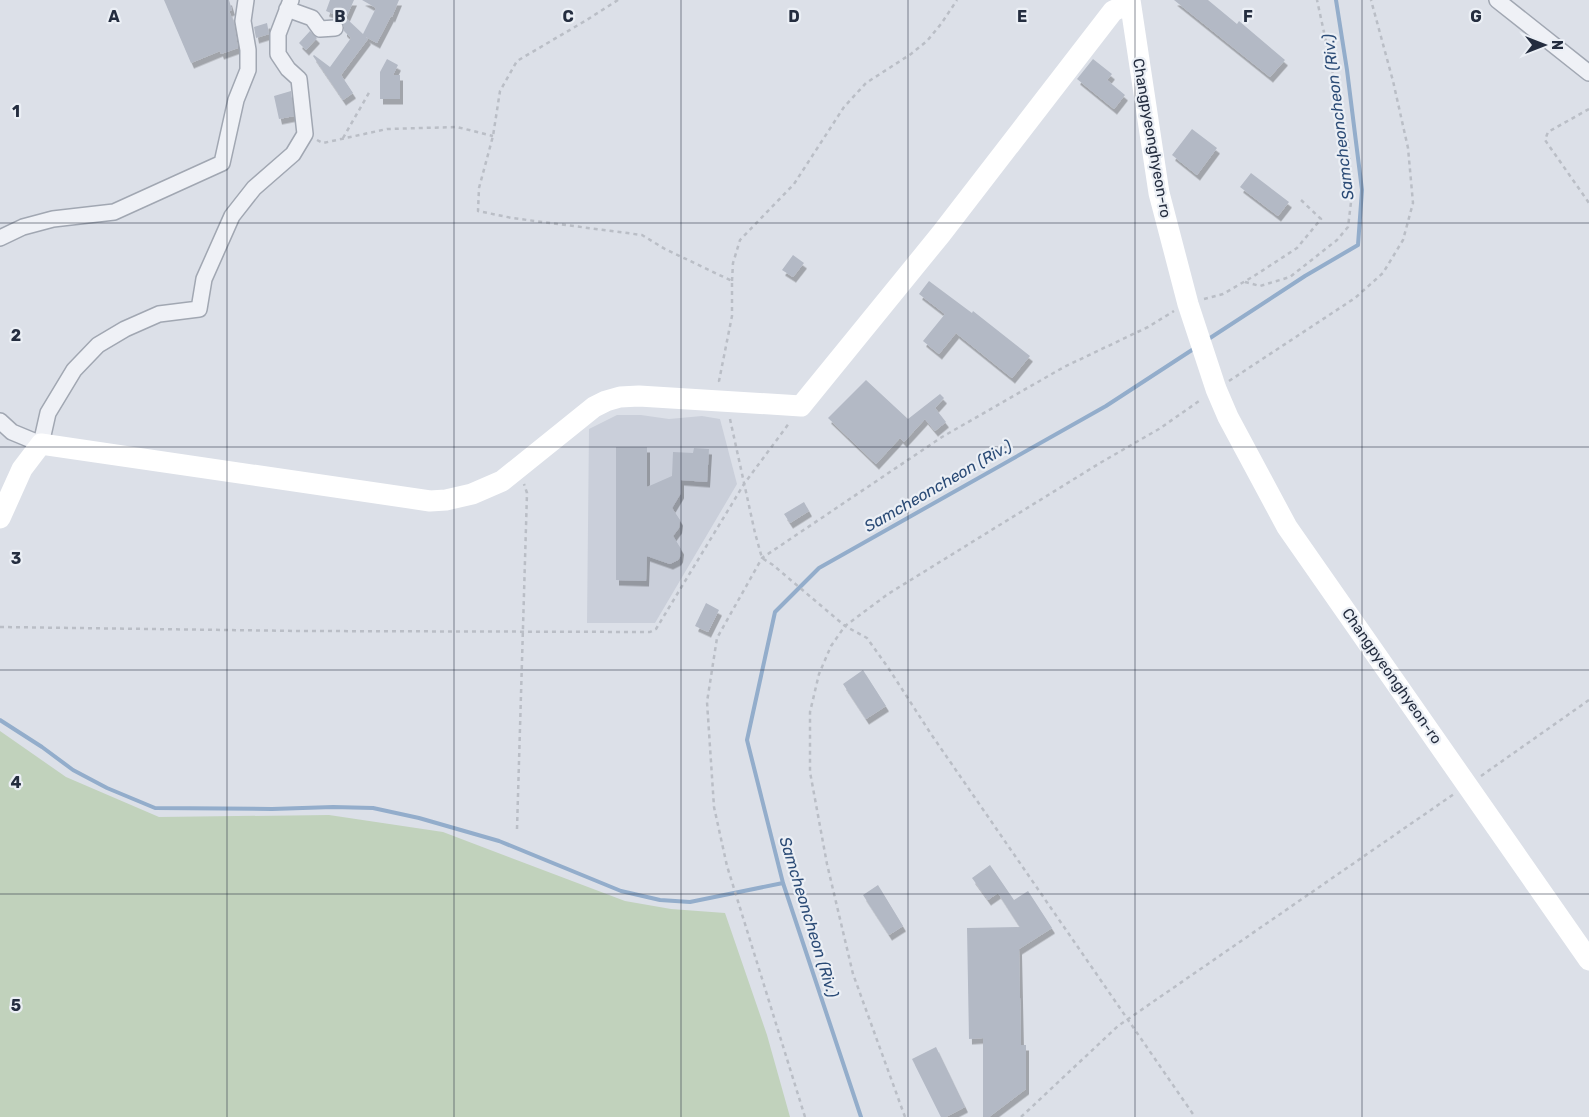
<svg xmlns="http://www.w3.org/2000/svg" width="1589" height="1117" font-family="Rubik,sans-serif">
<defs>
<filter id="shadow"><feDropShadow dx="3" dy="5.5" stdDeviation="0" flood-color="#0004"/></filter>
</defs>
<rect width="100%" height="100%" fill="#dce0e8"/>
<path fill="#cacfda" d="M617,415h24l28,4 33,-3 18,3 17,65 -82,139h-68l2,-194z"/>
<path fill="#c1d2bc" d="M0,731l66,46 93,40 170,-2 114,17 182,69 46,8 54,4 42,122 23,82h-790z"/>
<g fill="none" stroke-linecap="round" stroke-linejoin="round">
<path stroke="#93adcb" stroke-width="4" d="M1207,340l98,-64 53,-31 4,-55 -15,-120 -11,-70
M0,720l42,27 31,23 34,18 48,20 117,1 61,-2 40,1 46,10 80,23 122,50 39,9 30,2 93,-19
M861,1117l-78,-234 -36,-143 28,-128 44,-44 287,-162 89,-58"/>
</g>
<path fill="#b3b9c5" filter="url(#shadow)" d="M164,0h65l3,10 -3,1 5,12 4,25 -17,6 -1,-3 -29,12z
M330,0h24l-8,18 17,16 13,-26 -14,-8h37l-7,17 -1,-1 -14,27 -11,-6 2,2 -27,36 12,18 -10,7 -30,-44 1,-1 16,12 21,-29 -7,-7v-4l-3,-6 2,-3 -17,-7z
M1174,0h34l29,24 2,-3 46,39 -15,17z
M267,23l2,11 -13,4 -2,-11z
M310,31l7,7 -11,12 -7,-7z
M387,59l11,6 -5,10h7v24h-20v-27z
M1093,59l19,15 -5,6 18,15 -11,14 -37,-30z
M291,91l3,25 -15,3 -5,-23z
M1192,129l25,19 -20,27 -25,-20z
M1251,173l38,29 -11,14 -38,-29z
M793,255l11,8 -11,14 -11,-7z
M929,281l43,32 1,-2 57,45 -18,22 -56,-45 -17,21 -16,-13 22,-27 -26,-20z
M866,380l42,39 32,-25 4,4 -9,10 11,14 -11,9 -10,-12 -21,23 -4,-4 -24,26 -48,-46z
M616,447h31v40l25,-11 1,-24 20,1 1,-5 15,1 -2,33 -26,-2v13l-9,15 8,12 -1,8 -6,8 8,13 -1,8 -2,3 -8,4 -23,-8 -1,25 -30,-1z
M804,502l5,9 -19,12 -6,-9z
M706,603l13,7 -11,22 -13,-6z
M863,670l23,36 -20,13 -23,-35z
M990,865l24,35 14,-9 24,37 -33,21 2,96h5v44l-37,28h-6v-79l-14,1 -2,-111 53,-1 -22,-34 -10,7 -16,-22z
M878,885l25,41 -14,9 -26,-40z
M936,1047l29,60 -19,10h-5l-29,-58z"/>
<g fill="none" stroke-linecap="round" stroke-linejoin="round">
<defs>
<path id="street" d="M1497,0l92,73
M287,9l25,9 8,11 15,-1
M0,238l23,-11 30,-8 61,-7 108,-49 14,-63 12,-30v-20l-5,-29 3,-21
M0,421l12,11 29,12 7,-31 26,-43 24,-25 27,-16 34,-15 40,-5 5,-30 28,-63 22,-28 39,-34 12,-20 -6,-55 -11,-10 -10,-15v-20l13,-34"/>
</defs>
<use href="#street" stroke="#a1a7b2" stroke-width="18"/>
<path stroke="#babec6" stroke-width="2.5" stroke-dasharray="4 4" stroke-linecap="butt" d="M618,0l-33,21 -68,40 -17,30 -7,45 -14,52 -1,23 34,7 130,17 23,14 67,32v35l-13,65 2,4
M1589,109l-41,23 -3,8 44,63
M343,138l27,-47
M317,140l6,3 64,-14 70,-2 36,9
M732,281l1,-18 7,-23 54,-56 50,-77 22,-24 45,-29 16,-13 14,-17 16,-24
M1245,282l15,4 30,-9 47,-37 11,-13 4,-33 -4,-51 -31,-143
M1204,299l19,-5 31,-18 43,-28 24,-29 -20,-19
M1229,381l126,-83 28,-25 20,-33 10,-37 -5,-55 -15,-67 -22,-81
M730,419l25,114 7,25 11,7 72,61 22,12 22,31 42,65 264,383
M0,627l301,4 349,1 6,-3 88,-145 46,-62
M1481,776l108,-76
M517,829l10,-336 -3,-9
M805,1117l-78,-251 -13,-59 -7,-105 10,-64 45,-80 180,-121 122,-70 84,-40 26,-16
M905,1117l-52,-143 -26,-110 -17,-92v-60l9,-38 12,-28 14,-20 43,-32 212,-131 59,-34 43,-30
M1021,1117l97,-91 336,-232"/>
<use href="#street" stroke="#eff1f6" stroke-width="15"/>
<path stroke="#fff" stroke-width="21" d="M1130,0l29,193 29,111 28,85 12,28 59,110 302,433
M0,518l22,-49 19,-25 389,57 16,-1 26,-6 30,-13 92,-74 12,-6 14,-4 19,-1 162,10 140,-172 172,-223 17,-8"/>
</g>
<path fill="none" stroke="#242d3f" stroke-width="1" stroke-opacity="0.55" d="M227,0v1117M454,0v1117M681,0v1117M908,0v1117M1135,0v1117M1362,0v1117M0,223h1589M0,447h1589M0,670h1589M0,894h1589"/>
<g text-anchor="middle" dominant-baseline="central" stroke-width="4.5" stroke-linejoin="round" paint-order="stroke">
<g font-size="15" fill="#242d3f" stroke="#ebeff5">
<text transform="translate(1152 138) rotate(80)">Changpyeonghyeon-ro</text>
<text transform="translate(1392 676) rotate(55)">Changpyeonghyeon-ro</text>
</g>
<g font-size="16" font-style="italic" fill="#2b4b76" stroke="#ebeff5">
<text transform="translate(1338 117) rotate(-97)">Samcheoncheon (Riv.)</text>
<text transform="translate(938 486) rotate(-30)">Samcheoncheon (Riv.)</text>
<text transform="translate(809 917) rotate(73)">Samcheoncheon (Riv.)</text>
</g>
</g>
<g font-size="16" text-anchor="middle" font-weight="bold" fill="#242d3f" stroke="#ebeff5" stroke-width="4.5" stroke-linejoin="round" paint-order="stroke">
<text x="114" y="22">A</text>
<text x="340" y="22">B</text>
<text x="568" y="22">C</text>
<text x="794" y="22">D</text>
<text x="1022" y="22">E</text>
<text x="1248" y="22">F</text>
<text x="1476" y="22">G</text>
<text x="16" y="117">1</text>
<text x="16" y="341">2</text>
<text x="16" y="564">3</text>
<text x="16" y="788">4</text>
<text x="16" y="1011">5</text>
</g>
<g transform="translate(1544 45) rotate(90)" stroke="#ebeff5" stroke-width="4" paint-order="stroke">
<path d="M0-4L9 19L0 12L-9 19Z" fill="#242d3f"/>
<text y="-8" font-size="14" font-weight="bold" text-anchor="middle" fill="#242d3f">N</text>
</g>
</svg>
